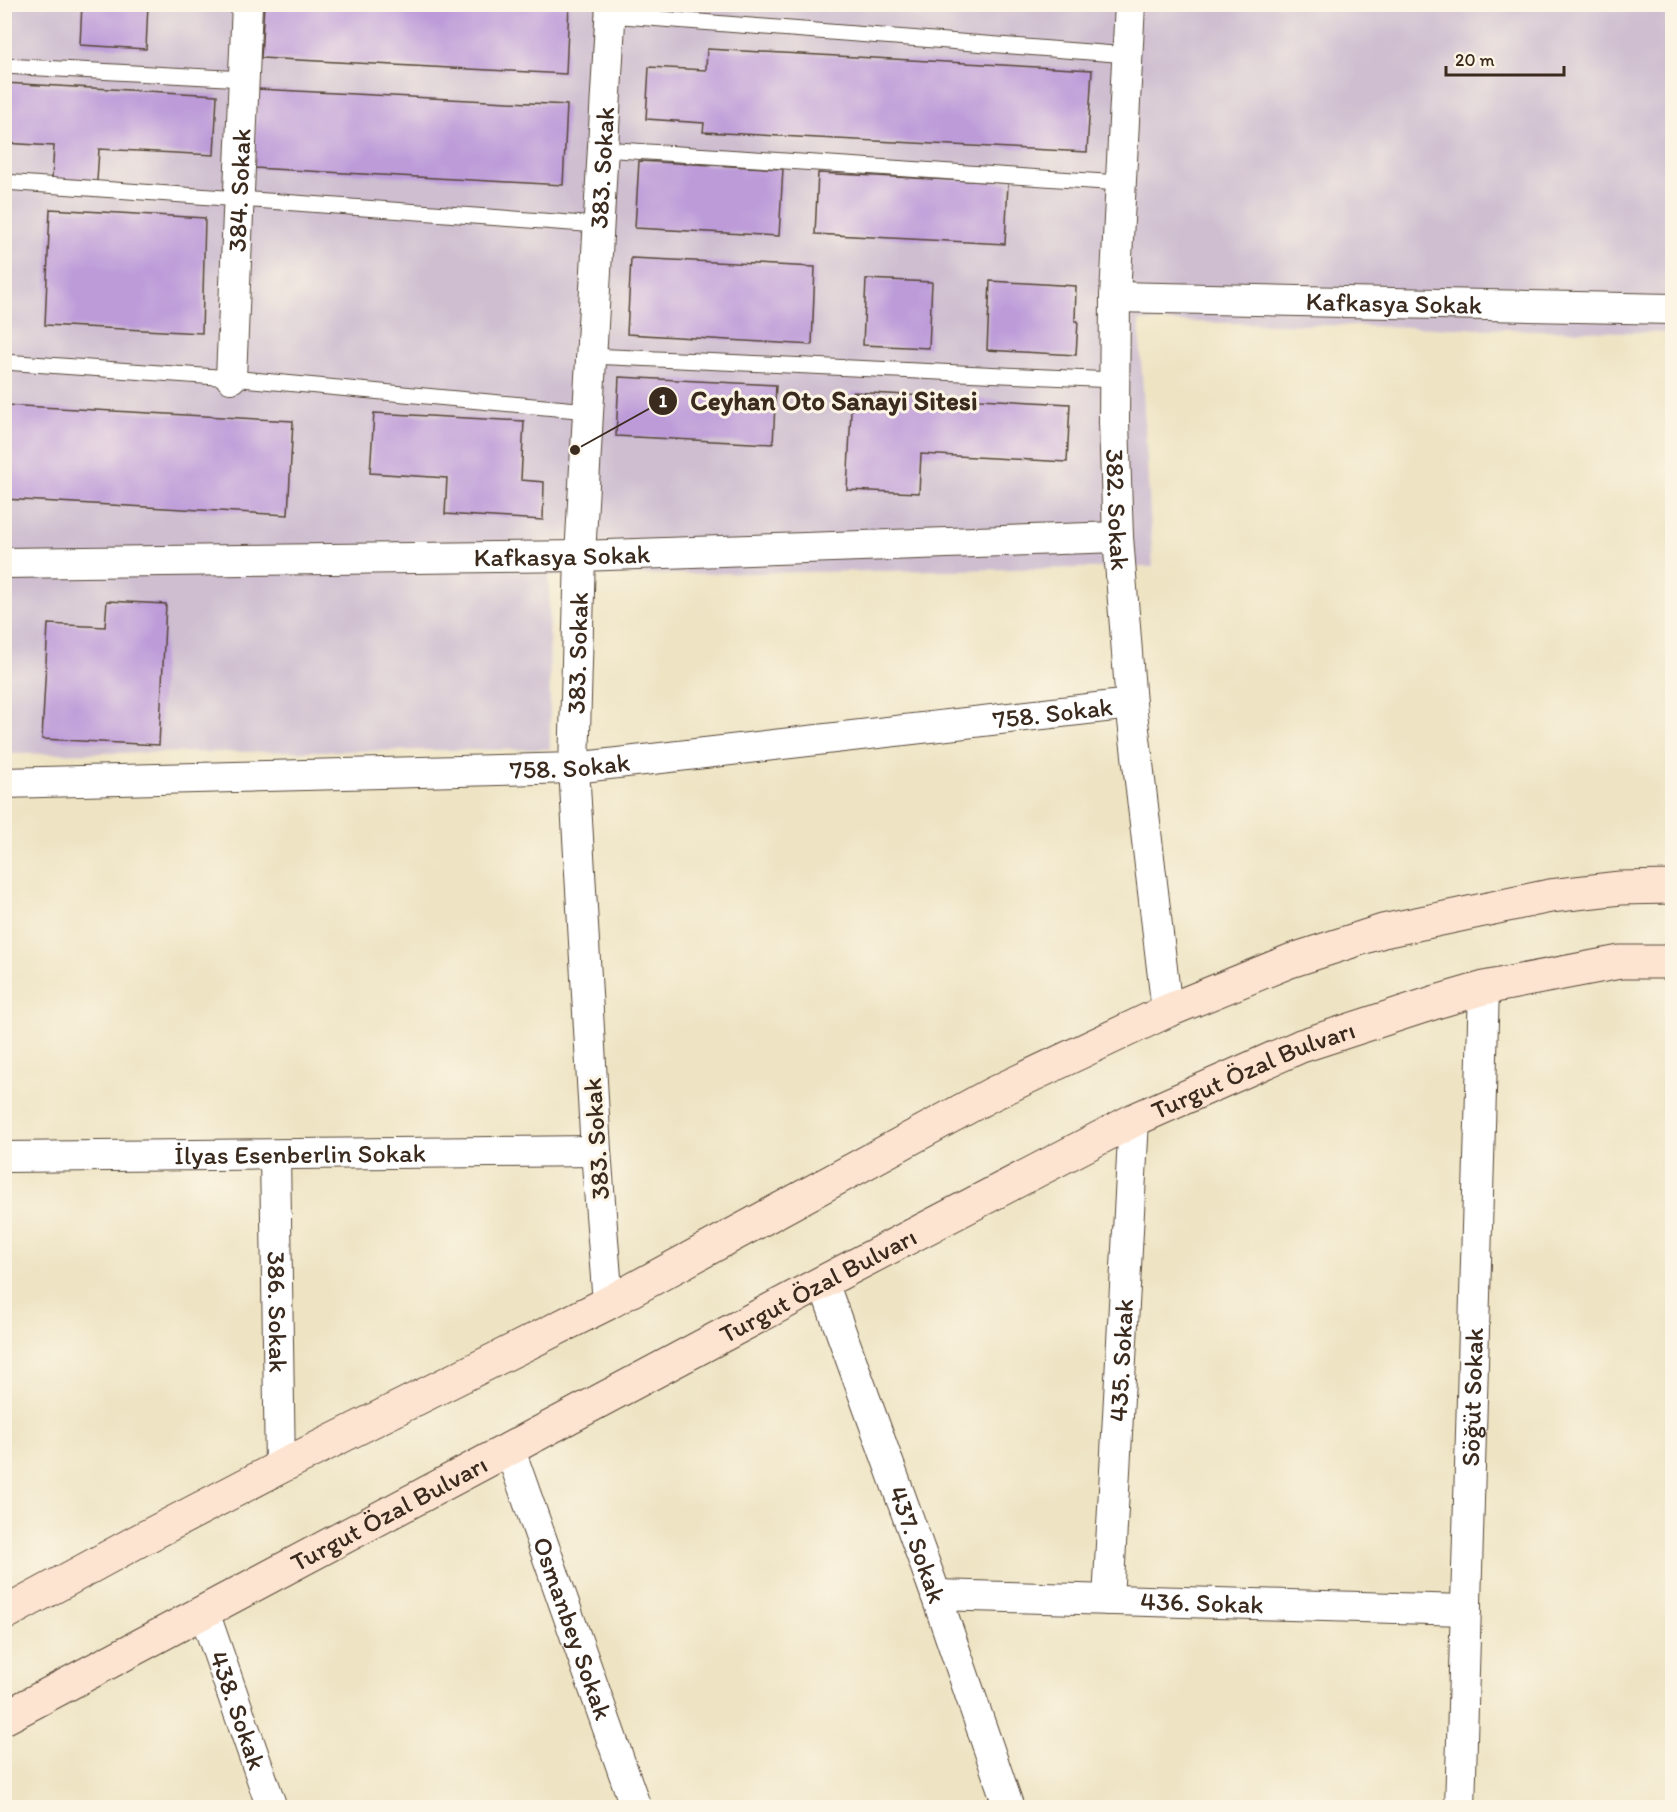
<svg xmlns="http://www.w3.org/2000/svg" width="1677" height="1812" font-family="Itim,sans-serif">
<rect width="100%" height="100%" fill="#fcf5e5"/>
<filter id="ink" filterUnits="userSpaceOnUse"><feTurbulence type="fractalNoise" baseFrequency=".0167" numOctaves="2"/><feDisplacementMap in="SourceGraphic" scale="12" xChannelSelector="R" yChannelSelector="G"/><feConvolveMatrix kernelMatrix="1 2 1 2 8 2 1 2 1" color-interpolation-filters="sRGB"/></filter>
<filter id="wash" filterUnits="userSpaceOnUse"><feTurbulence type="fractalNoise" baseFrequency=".008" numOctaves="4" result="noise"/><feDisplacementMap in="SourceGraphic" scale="24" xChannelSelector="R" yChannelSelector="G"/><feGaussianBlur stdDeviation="1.35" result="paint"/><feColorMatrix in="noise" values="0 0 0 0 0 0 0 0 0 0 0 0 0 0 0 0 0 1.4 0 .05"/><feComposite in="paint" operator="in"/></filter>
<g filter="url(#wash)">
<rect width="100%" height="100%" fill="#eee4c4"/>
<path fill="#cebed0" d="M4,5h1668v328l-533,-12 14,246 -604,9 1,173 -545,5z"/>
<g id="blocks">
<path fill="#bd9bd9" d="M82,4h66l-2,45 -66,-4z
M264,4h305l-3,70 -305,-16z
M707,49l385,21 -5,82 -384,-20 1,-9 -58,-4 3,-52 57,3z
M4,83l213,12 -3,60 -115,-6 -2,32 -45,-2 2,-33 -50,-3z
M258,89l309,16 -4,80 -309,-17z
M639,161l144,8 -4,67 -144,-8z
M818,173l190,10 -3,61 -190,-10z
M50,209l155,9 -3,115 -157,-8z
M631,258l184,9 -3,78 -185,-11z
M866,279l66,3 -3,66 -66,-3z
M990,281l86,5 -1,35h3l-2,34 -89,-5z
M619,377l157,8 -3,59 -157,-8z
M852,392l218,12 -3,58 -146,-8 -2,39 -72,-3z
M4,405l289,16 -5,94 -284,-16z
M374,413l150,8 -3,59 23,2 -1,38 -98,-6 2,-36 -77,-5z
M107,601l59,3 -7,141 -117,-6 6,-115 57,3z"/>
</g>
</g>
<g filter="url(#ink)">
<use href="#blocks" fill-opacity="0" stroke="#564637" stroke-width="1.5"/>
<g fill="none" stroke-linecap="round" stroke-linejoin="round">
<defs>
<path id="lane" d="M610,15l518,40
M4,66l240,13
M602,149l518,34
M4,182l594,43
M591,356l523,24
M4,362l227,16 357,33"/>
<g id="street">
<path id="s1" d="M1130,4l-15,293 -1,125 4,115 13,167 36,307"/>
<path id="s2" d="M1115,297l557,12"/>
<path id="s3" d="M231,378l16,-374"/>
<path id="s4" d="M4,563l576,-7 538,-19"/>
<path id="s5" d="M4,783l570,-15 557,-64"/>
<path id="s6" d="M275,1156l5,311"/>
<path id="s7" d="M4,1157l592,-6"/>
<path id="s8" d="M823,1282l113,313 73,213"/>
<path id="s9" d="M608,1303l-12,-152 -22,-383 6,-212 31,-552"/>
<path id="s10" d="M510,1450l126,358"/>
<path id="s11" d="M936,1595l530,15"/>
<path id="s12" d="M1108,1600l26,-480"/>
<path id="s13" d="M204,1612l68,196"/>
<path id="s14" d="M1460,1808l24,-820"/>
</g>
<g id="secondary">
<path d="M4,1614l134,-73 142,-74 328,-164 384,-209 175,-83 123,-50 93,-30 167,-35 70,-8 52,-1"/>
<path id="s15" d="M4,1718l819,-436 311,-162 167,-74 135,-44 48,-14 136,-26h52"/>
</g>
</defs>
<use href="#lane" stroke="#564637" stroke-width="17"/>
<use href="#street" stroke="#564637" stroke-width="32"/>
<use href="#secondary" stroke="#564637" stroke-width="35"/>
<use href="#lane" stroke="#fff" stroke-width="15"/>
<use href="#street" stroke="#fff" stroke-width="30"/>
<use href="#secondary" stroke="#fde4d0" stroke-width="33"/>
</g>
</g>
<g text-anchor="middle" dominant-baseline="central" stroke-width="6" stroke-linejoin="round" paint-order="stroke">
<g font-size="26" fill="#3b2a1e" stroke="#fcf5e5">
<text stroke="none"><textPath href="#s9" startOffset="1137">383. Sokak</textPath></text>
<text stroke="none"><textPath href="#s3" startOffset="188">384. Sokak</textPath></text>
<text stroke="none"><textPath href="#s2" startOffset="279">Kafkasya Sokak</textPath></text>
<text stroke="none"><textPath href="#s1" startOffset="506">382. Sokak</textPath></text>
<text stroke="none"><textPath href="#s4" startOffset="558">Kafkasya Sokak</textPath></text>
<text stroke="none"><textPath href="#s9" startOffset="651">383. Sokak</textPath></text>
<text stroke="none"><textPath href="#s5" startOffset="1052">758. Sokak</textPath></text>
<text stroke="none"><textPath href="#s5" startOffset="566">758. Sokak</textPath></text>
<text stroke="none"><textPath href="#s15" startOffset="1408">Turgut Özal Bulvarı</textPath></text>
<text transform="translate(596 1139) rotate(-94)">383. Sokak</text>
<text stroke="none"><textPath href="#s7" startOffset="296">İlyas Esenberlin Sokak</textPath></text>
<text stroke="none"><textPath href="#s15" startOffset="922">Turgut Özal Bulvarı</textPath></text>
<text stroke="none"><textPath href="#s6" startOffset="156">386. Sokak</textPath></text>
<text stroke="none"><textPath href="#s12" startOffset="240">435. Sokak</textPath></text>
<text stroke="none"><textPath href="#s14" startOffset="411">Söğüt Sokak</textPath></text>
<text stroke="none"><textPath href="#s15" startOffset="436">Turgut Özal Bulvarı</textPath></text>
<text stroke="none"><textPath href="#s8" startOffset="279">437. Sokak</textPath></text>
<text stroke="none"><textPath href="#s11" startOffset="266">436. Sokak</textPath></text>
<text stroke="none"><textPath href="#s10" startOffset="189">Osmanbey Sokak</textPath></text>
<text stroke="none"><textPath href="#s13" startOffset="104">438. Sokak</textPath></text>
</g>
</g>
<path fill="none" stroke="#3b2a1e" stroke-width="2" d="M575 450L663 401"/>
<g fill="#3b2a1e" stroke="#fcf5e5" stroke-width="2">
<circle cx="575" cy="450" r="6"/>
<circle cx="663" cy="401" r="15"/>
</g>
<g font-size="18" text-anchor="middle" font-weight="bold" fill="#fff">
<text x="663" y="407">1</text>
</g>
<g font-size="27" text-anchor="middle" font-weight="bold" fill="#3b2a1e" stroke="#fcf5e5" stroke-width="6" stroke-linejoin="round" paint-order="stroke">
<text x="834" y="410">Ceyhan Oto Sanayi Sitesi</text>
</g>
<rect width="1677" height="1812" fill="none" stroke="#fcf5e5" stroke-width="24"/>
<path d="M1446 66v9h118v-9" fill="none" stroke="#3b2a1e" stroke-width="3"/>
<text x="1455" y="66" font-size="18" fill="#3b2a1e" stroke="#fcf5e5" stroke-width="4.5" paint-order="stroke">20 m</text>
</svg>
